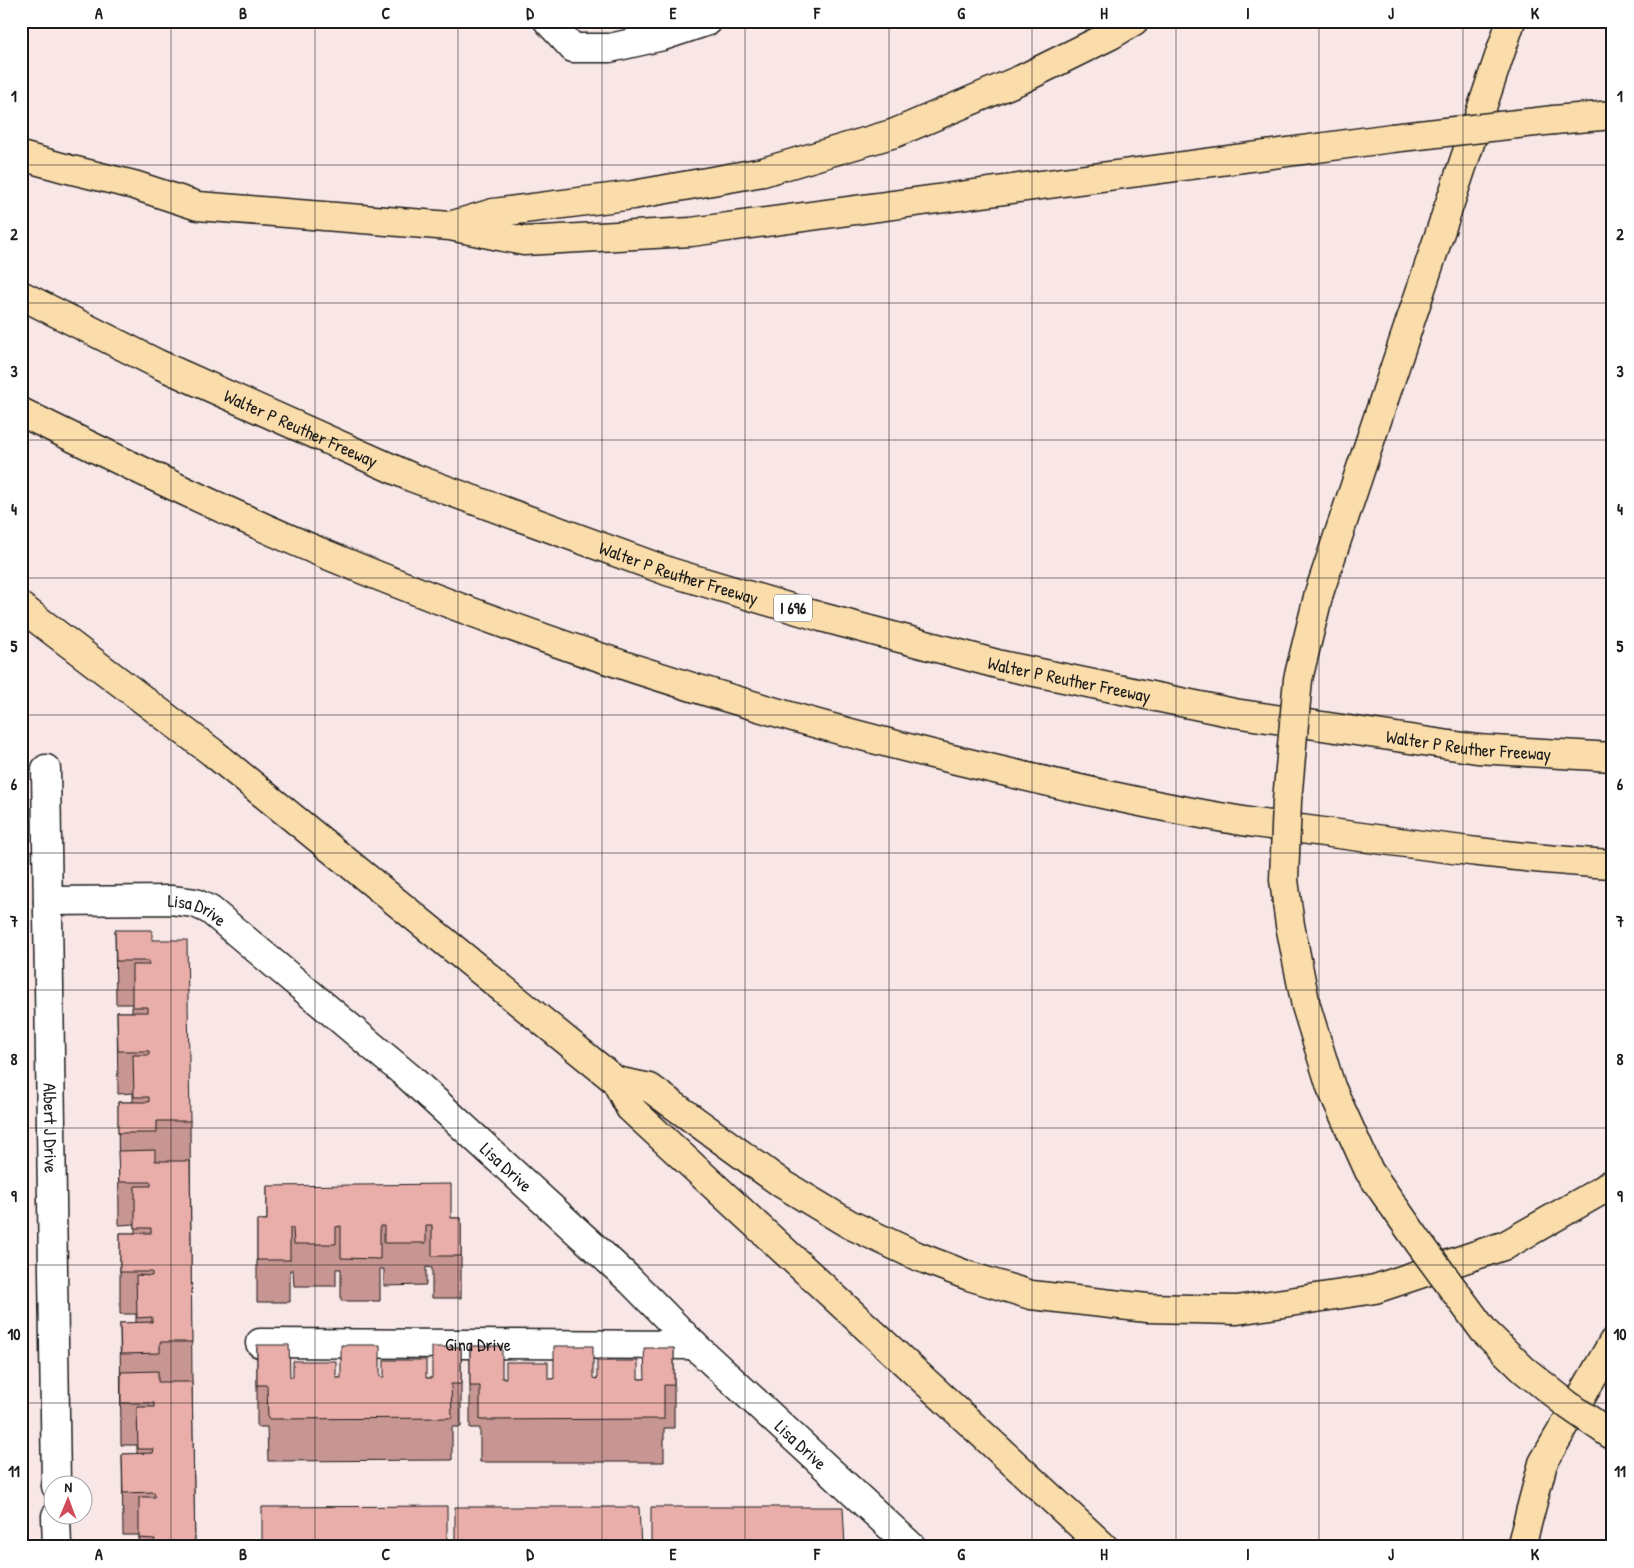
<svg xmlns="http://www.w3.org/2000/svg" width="1634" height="1568" font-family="'Patrick Hand',sans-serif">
<rect width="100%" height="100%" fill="#f8e7e6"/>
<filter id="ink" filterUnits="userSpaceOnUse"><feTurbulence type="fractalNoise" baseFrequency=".02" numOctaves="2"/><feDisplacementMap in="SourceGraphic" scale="10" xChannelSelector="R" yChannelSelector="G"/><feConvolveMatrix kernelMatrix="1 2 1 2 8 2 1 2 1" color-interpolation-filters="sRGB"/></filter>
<g filter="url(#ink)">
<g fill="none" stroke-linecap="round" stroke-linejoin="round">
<defs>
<g id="street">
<path d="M548,21l25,27h37l53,-12 45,-15"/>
<path id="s1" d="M46,769l10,717"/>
<path id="s2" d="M48,901l123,-1 24,3 15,7 199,167 221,203 64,65 218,202"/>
<path id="s3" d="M260,1343l434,2"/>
<path d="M56,1516l1,31"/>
</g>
<g id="highway">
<path d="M1554,120l59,-5"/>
<path d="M21,156l47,13 66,16 64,21 252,20 74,15 167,-9 701,-94"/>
<path d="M453,225l40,-12 140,-18 130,-23 132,-39 127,-54 89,-44 23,-14"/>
<path id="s4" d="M21,295l137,69 253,113 259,95 151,45 180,48 233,48 243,36 136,8"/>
<path d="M21,412c103,51 206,101 311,145 202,84 408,150 620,202 100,24 201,48 303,64 31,4 61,8 91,12 89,12 178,24 267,29"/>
<path d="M1319,593l192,-572"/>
<path d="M21,607l191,145 404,329 14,27 474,439"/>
<path d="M616,1081l34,7 131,95 68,41 68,32 52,20 62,19 116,13 90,2 138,-21 131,-44 98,-56 9,-7"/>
<path d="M1521,1547l22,-84 70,-121"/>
</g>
</defs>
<use href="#street" stroke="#1c1c1c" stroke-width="31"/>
<use href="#highway" stroke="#1c1c1c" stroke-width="31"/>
<use href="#street" stroke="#fff" stroke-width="28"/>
<use href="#highway" stroke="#fbddab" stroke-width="28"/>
<defs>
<path id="highway-bridge" d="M1392,138l162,-18
M1319,593l-21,86 -11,122 -3,79 6,45 16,81 25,81 38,84 51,73 64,87 39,38 45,36 45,31"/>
</defs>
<use href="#highway-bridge" stroke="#1c1c1c" stroke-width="31" stroke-linecap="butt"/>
<use href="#highway-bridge" stroke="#fbddab" stroke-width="28"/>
</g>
<path fill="#c89692" stroke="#1c1c1c" d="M115,930l37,10 38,181 2,261 3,165 -56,-3v-9h-16l-1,-81h15v-9h-16l-1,-122h16v-9h-16v-81h15v-9l-16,1 -1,-123h15v-9l-15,1 -1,-82h15v-8h-16z
M267,1186l184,32h10v80h-29v-30l-6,-1v18l-42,1v-17h-4v32h-39v-32h-5v17h-42l-1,-16h-3v32h-33v-82h10z
M257,1345l33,32 46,1h96l29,-31v80h-9v33l-184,1 -1,-34h-10z
M470,1346l32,32 46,1h96l30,-31v80h-10v34h-184v-34h-10z"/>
<path fill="#e9aeaa" stroke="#1c1c1c" d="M115,930h37v10h35l3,181h-33v12h-39v-31h31v-5h-15l-1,-42h16v-4h-31l-1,-39h31v-5h-16v-42h17l-1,-4h-32z
M155,1150v11h35l2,181h-32v11l-39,1 -1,-31 32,-1v-5l-15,1 -1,-43 16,1v-4h-32v-39h31v-5h-16v-42h16v-4h-32l-1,-31z
M451,1184v34h10v38h-29v-31h-6v18h-42v-17h-4v33l-39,-1v-32l-5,1v17h-42l-1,-16h-3v32h-33v-40h10v-34z
M257,1345h32l1,32h3v-16h43v17h5v-33h39v32h4v-17h42v18h6v-31h29v37h-10l1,34 -184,1 -1,-34h-10z
M470,1346h32v32h4v-16h42v17h6v-33h39v32l4,1v-18h41v18h7l-1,-31h30v37h-10v34l-184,1v-34h-10z
M158,1371v11h34l3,165h-72v-3l31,-1 1,-4 -16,-1v-41h16l-1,-5 -31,1 -1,-39 31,-1 1,-4h-16l-1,-42h17v-4h-33v-31z
M447,1506v34l2,2v5h-187v-40z
M455,1507h184l2,40h-186z
M651,1507h192l2,40h-29v-1h-7v1h-158z"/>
</g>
<path fill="none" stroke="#1c1c1c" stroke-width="1" stroke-opacity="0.55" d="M171,21v1526M315,21v1526M458,21v1526M602,21v1526M745,21v1526M889,21v1526M1032,21v1526M1176,21v1526M1319,21v1526M1463,21v1526M21,165h1592M21,303h1592M21,440h1592M21,578h1592M21,715h1592M21,853h1592M21,990h1592M21,1128h1592M21,1265h1592M21,1403h1592"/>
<g text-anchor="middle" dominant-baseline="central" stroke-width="5" stroke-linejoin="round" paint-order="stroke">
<rect fill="#fff" stroke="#606060" stroke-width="1" x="774" y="594.5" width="38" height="27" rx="4"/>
<g font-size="16" font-weight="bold" fill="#1c1c1c">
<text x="793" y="608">I 696</text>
</g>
<g font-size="18" fill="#1c1c1c" stroke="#fff">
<text stroke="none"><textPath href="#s4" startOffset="310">Walter P Reuther Freeway</textPath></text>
<text stroke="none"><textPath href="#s4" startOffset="715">Walter P Reuther Freeway</textPath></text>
<text stroke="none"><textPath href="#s4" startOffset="1120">Walter P Reuther Freeway</textPath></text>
<text stroke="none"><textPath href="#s4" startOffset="1525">Walter P Reuther Freeway</textPath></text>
<text stroke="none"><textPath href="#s2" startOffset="151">Lisa Drive</textPath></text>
<text stroke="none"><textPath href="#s1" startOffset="359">Albert J Drive</textPath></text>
<text stroke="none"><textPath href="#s2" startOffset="556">Lisa Drive</textPath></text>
<text stroke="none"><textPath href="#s3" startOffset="218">Gina Drive</textPath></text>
<text stroke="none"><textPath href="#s2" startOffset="961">Lisa Drive</textPath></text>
</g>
</g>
<rect width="1634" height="1568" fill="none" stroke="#fff" stroke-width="55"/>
<g transform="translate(68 1500) rotate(1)"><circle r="24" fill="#ffffff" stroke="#a4a4a4"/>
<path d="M0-4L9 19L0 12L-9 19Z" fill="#d1495b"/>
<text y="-8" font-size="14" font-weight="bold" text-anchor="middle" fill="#1c1c1c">N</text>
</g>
<rect x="28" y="28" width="1578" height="1512" fill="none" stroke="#1c1c1c" stroke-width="2"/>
<g font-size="16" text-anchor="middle" font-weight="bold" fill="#1c1c1c">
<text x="99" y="19">A</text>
<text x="243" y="19">B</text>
<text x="386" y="19">C</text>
<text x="530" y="19">D</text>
<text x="673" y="19">E</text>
<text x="817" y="19">F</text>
<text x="961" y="19">G</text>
<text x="1104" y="19">H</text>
<text x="1248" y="19">I</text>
<text x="1391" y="19">J</text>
<text x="1535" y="19">K</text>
<text x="14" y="102">1</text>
<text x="1620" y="102">1</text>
<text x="14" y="240">2</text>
<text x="1620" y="240">2</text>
<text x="14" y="377">3</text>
<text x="1620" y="377">3</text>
<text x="14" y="515">4</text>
<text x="1620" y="515">4</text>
<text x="14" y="652">5</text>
<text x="1620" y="652">5</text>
<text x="14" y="790">6</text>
<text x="1620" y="790">6</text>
<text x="14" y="927">7</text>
<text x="1620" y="927">7</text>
<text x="14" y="1065">8</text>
<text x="1620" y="1065">8</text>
<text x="14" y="1202">9</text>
<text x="1620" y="1202">9</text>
<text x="14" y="1340">10</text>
<text x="1620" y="1340">10</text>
<text x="14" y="1477">11</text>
<text x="1620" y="1477">11</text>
<text x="99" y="1560">A</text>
<text x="243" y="1560">B</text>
<text x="386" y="1560">C</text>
<text x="530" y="1560">D</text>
<text x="673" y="1560">E</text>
<text x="817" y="1560">F</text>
<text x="961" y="1560">G</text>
<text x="1104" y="1560">H</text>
<text x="1248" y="1560">I</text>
<text x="1391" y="1560">J</text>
<text x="1535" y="1560">K</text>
</g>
</svg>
